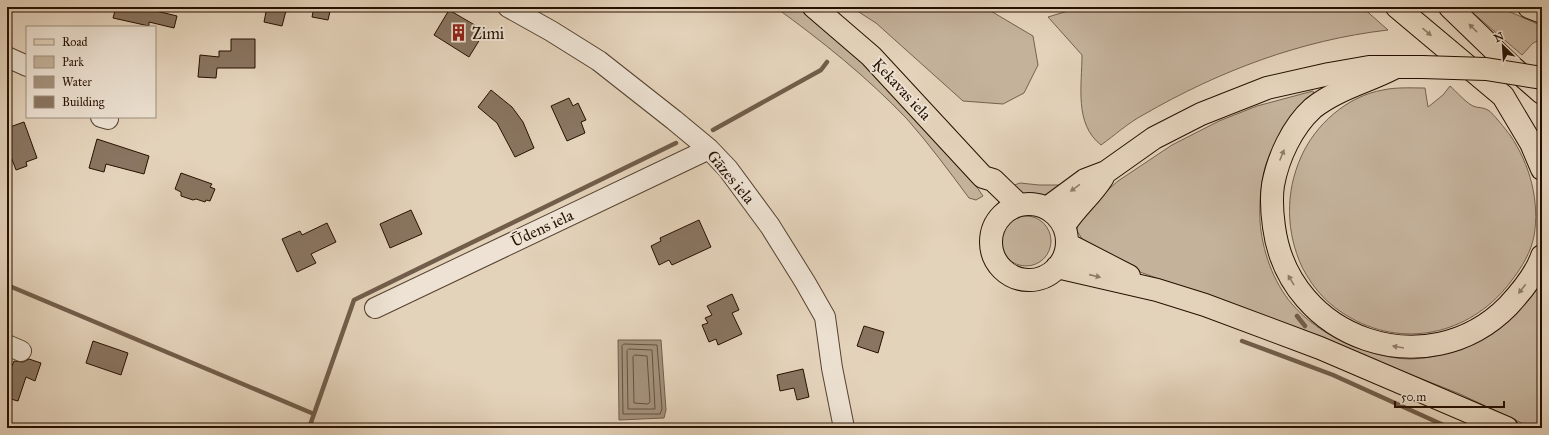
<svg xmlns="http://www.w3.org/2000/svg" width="1549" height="435" font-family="'IM FELL Great Primer',serif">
<rect width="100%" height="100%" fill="#e4d3bb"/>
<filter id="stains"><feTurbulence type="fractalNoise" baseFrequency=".005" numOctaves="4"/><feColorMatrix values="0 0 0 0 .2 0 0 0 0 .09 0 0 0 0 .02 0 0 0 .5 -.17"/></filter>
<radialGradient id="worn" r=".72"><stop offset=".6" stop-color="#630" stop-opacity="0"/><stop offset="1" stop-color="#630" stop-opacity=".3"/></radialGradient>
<path fill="#c4b29b" stroke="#75614e" d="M775,7h23l33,24 36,31 91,98 25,36 -7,4 -7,-2c-20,-27 -40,-54 -62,-79 -40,-42 -85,-78 -132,-112z
M851,7h133l49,29 5,29 -14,28 -21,11 -40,-3 -87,-78z
M1081,7h281l26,23c-87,10 -169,41 -245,85 -15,8 -28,20 -42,30 -27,-21 -19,-60 -19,-90l-34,-38z
M1466,7h33l43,19v13l-9,4 -11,12z
M1450,86c7,6 15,16 23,20 4,2 10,1 15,4 5,3 18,20 22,25 20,29 30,67 24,101 -3,16 -12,31 -22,44 -38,52 -104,70 -161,38 -22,-12 -37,-28 -49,-51 -16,-35 -17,-74 -1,-110 14,-32 46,-61 82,-67 13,-3 28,-2 42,-2l3,19 15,-12z
M1313,91l1,4c-17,20 -34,39 -46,64 -7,16 -9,45 -8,62 2,29 13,61 32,83 26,31 77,54 117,55 25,0 60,-11 81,-24 5,-3 11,-9 16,-14 13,-11 28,-24 36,-40v147h-10l-72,-34 -256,-101c-32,-10 -93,-27 -118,-50 -4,-3 -6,-8 -9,-12l1,-10 9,-13 31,-27 54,-36 47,-24 38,-15z
M1020,183l19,2h22c-5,4 -12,11 -18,13 -12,4 -26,-3 -34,-11z
M1001 241a25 25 0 1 1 50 0a25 25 0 1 1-50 0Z"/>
<path fill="#a3917b" stroke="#715d4a" d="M618,340h43l5,70 -2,8 -45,2z"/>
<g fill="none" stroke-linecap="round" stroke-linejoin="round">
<path stroke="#64503e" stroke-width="1" d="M624,344l33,1 5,64 -2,5h-37l-1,-68z
M629,349l23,1 3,59h-27l-1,-58z
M635,355l12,1 3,46 -2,2 -14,-1 -1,-46z"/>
<path stroke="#715d4a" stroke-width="4.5" d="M713,130l108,-60 6,-8
M7,285l307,129 -5,14
M1297,316l8,10
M1242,341l91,34 117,53
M314,414l40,-114 322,-157"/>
</g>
<path fill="#897561" stroke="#261000" d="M116,7h37l-1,3 25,6 -3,12 -25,-6v4l-36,-8z
M267,7h20l-5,19 -18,-4z
M314,7h17l-3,13 -16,-3z
M449,10l36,21 -16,26 -35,-22z
M231,39h24v29h-38l-1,10 -18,-1 2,-22 19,2v-6h12z
M491,90l21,17 11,15 11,26 -19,9 -18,-34 -19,-16z
M569,98l4,8 5,-3 8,17 -5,2 4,11 -18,8 -16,-35z
M24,122l13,36 -11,4 1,4 -11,4 -9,-24v-18z
M97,139l52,17 -5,18 -38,-10 -2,8 -15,-4z
M181,173l31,11 -2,3 5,2 -5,12 -4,-1 -1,2 -9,-3 -3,1 -12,-4v-4l-6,-3z
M411,210l11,24 -32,14 -10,-24z
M699,220l12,27 -39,18 -3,-5 -10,5 -8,-19 10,-5 -1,-3z
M327,223l9,19 -25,12 5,9 -19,9 -15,-33 18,-8 2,4z
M732,294l7,16 -7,3 10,21 -24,11 -2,-6 -7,3 -7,-17 6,-2 -3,-5 7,-3 -5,-9z
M864,326l20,6 -6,21 -21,-7z
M93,341l35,12 -7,22 -35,-12z
M29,359l12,4 -6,18 -9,-4 -8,24 -11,-3v-34l5,2 2,-5 9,1z
M803,369l6,28 -12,3 -3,-12 -14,3 -3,-16z"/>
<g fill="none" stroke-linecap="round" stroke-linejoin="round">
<defs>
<path id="minor" d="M508,7l43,24 48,30 75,59 35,29 19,20 42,57 35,56 20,35 7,51 12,60
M7,57l20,9
M101,117l7,2
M375,308l334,-159
M7,345l14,6"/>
<path id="major" d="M814,7l57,49 112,121 10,3 26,25
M991 242a38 38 0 1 1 76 0a38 38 0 1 1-76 0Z
M1047,208l38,-28 21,-8 48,-34 47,-24 66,-26 62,-14 40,-7h53
M1064,226c12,-19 28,-31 39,-49
M1067,244l62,32
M1057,267l100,23 48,15 115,43 187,80"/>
<path id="highway" d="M1397,7l106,89 28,47 11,26
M1450,7l60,58 32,28
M1529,7l13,5
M1394,68c-27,14 -57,21 -81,40 -21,19 -35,50 -40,77 -2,14 -1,28 1,42 15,113 154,160 234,79 13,-14 28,-32 34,-50"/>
</defs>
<use href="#minor" stroke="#56412f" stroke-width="22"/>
<use href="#major" stroke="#261000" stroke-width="24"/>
<use href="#highway" stroke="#261000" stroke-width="24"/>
<use href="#minor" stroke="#ede2d3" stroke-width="20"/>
<use href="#major" stroke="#e4d3bb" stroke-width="22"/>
<use href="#highway" stroke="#e4d3bb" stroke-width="22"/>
<defs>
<path id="major-bridge" d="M1422,67l64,2 56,9"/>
</defs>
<use href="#major-bridge" stroke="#261000" stroke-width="24" stroke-linecap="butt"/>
<use href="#major-bridge" stroke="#e4d3bb" stroke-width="22"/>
</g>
<defs><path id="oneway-solid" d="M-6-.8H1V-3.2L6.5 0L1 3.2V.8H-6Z"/></defs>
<g fill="#8e7b67">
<use href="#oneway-solid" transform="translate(1473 28) rotate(-135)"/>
<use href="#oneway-solid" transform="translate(1427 32) rotate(40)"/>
<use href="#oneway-solid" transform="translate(1282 155) rotate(-68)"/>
<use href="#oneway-solid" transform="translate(1075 188) rotate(144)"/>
<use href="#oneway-solid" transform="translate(1095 276) rotate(13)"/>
<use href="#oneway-solid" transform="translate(1291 280) rotate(-121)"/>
<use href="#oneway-solid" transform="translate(1522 289) rotate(128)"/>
<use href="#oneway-solid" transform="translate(1398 347) rotate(-170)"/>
</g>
<defs>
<symbol id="building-bare" viewBox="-9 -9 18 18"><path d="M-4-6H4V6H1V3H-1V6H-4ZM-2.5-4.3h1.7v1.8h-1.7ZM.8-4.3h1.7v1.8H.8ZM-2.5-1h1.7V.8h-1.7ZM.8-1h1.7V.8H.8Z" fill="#8f2418" stroke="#ede2d3" stroke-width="2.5" paint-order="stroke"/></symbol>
</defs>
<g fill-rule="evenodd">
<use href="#building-bare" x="446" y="20" width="25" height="25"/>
</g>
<g text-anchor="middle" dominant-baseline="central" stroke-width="4" stroke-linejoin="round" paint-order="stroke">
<g font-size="16" fill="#261000" stroke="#ede2d3" text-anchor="start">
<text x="472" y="33">Zimi</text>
</g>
<g font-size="16" fill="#261000" stroke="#ede2d3">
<text transform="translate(902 89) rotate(47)">Ķekavas iela</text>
<text transform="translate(731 177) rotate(50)">Gāzes iela</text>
<text transform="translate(542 228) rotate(-25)">Ūdens iela</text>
</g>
</g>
<rect width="1549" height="435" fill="none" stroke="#e4d3bb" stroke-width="24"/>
<rect x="8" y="8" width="1533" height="419" fill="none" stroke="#261000" stroke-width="2"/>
<rect x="12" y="12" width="1525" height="411" fill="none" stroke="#261000"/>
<rect x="26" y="26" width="130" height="92" fill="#ede2d3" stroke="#9d8e7f"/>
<rect x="34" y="39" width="20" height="6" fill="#e4d3bb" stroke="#9d8e7f"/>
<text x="62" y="46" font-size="12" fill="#261000">Road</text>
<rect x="34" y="56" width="20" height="12" fill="#c4b29b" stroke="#9d8e7f"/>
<text x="62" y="66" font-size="12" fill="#261000">Park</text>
<rect x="34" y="76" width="20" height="12" fill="#a3917b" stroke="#9d8e7f"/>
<text x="62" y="86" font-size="12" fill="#261000">Water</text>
<rect x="34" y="96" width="20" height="12" fill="#897561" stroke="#9d8e7f"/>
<text x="62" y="106" font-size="12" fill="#261000">Building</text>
<g transform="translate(1503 46) rotate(335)" stroke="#ede2d3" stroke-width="3" paint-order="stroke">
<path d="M0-3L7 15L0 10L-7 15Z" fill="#261000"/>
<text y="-6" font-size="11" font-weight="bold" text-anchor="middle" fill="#261000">N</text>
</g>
<path d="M1395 401v6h109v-6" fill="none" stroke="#261000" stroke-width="2"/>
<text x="1401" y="401" font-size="12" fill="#261000" stroke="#ede2d3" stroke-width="3" paint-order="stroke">50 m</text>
<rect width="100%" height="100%" filter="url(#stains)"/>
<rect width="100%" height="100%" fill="url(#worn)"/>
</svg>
